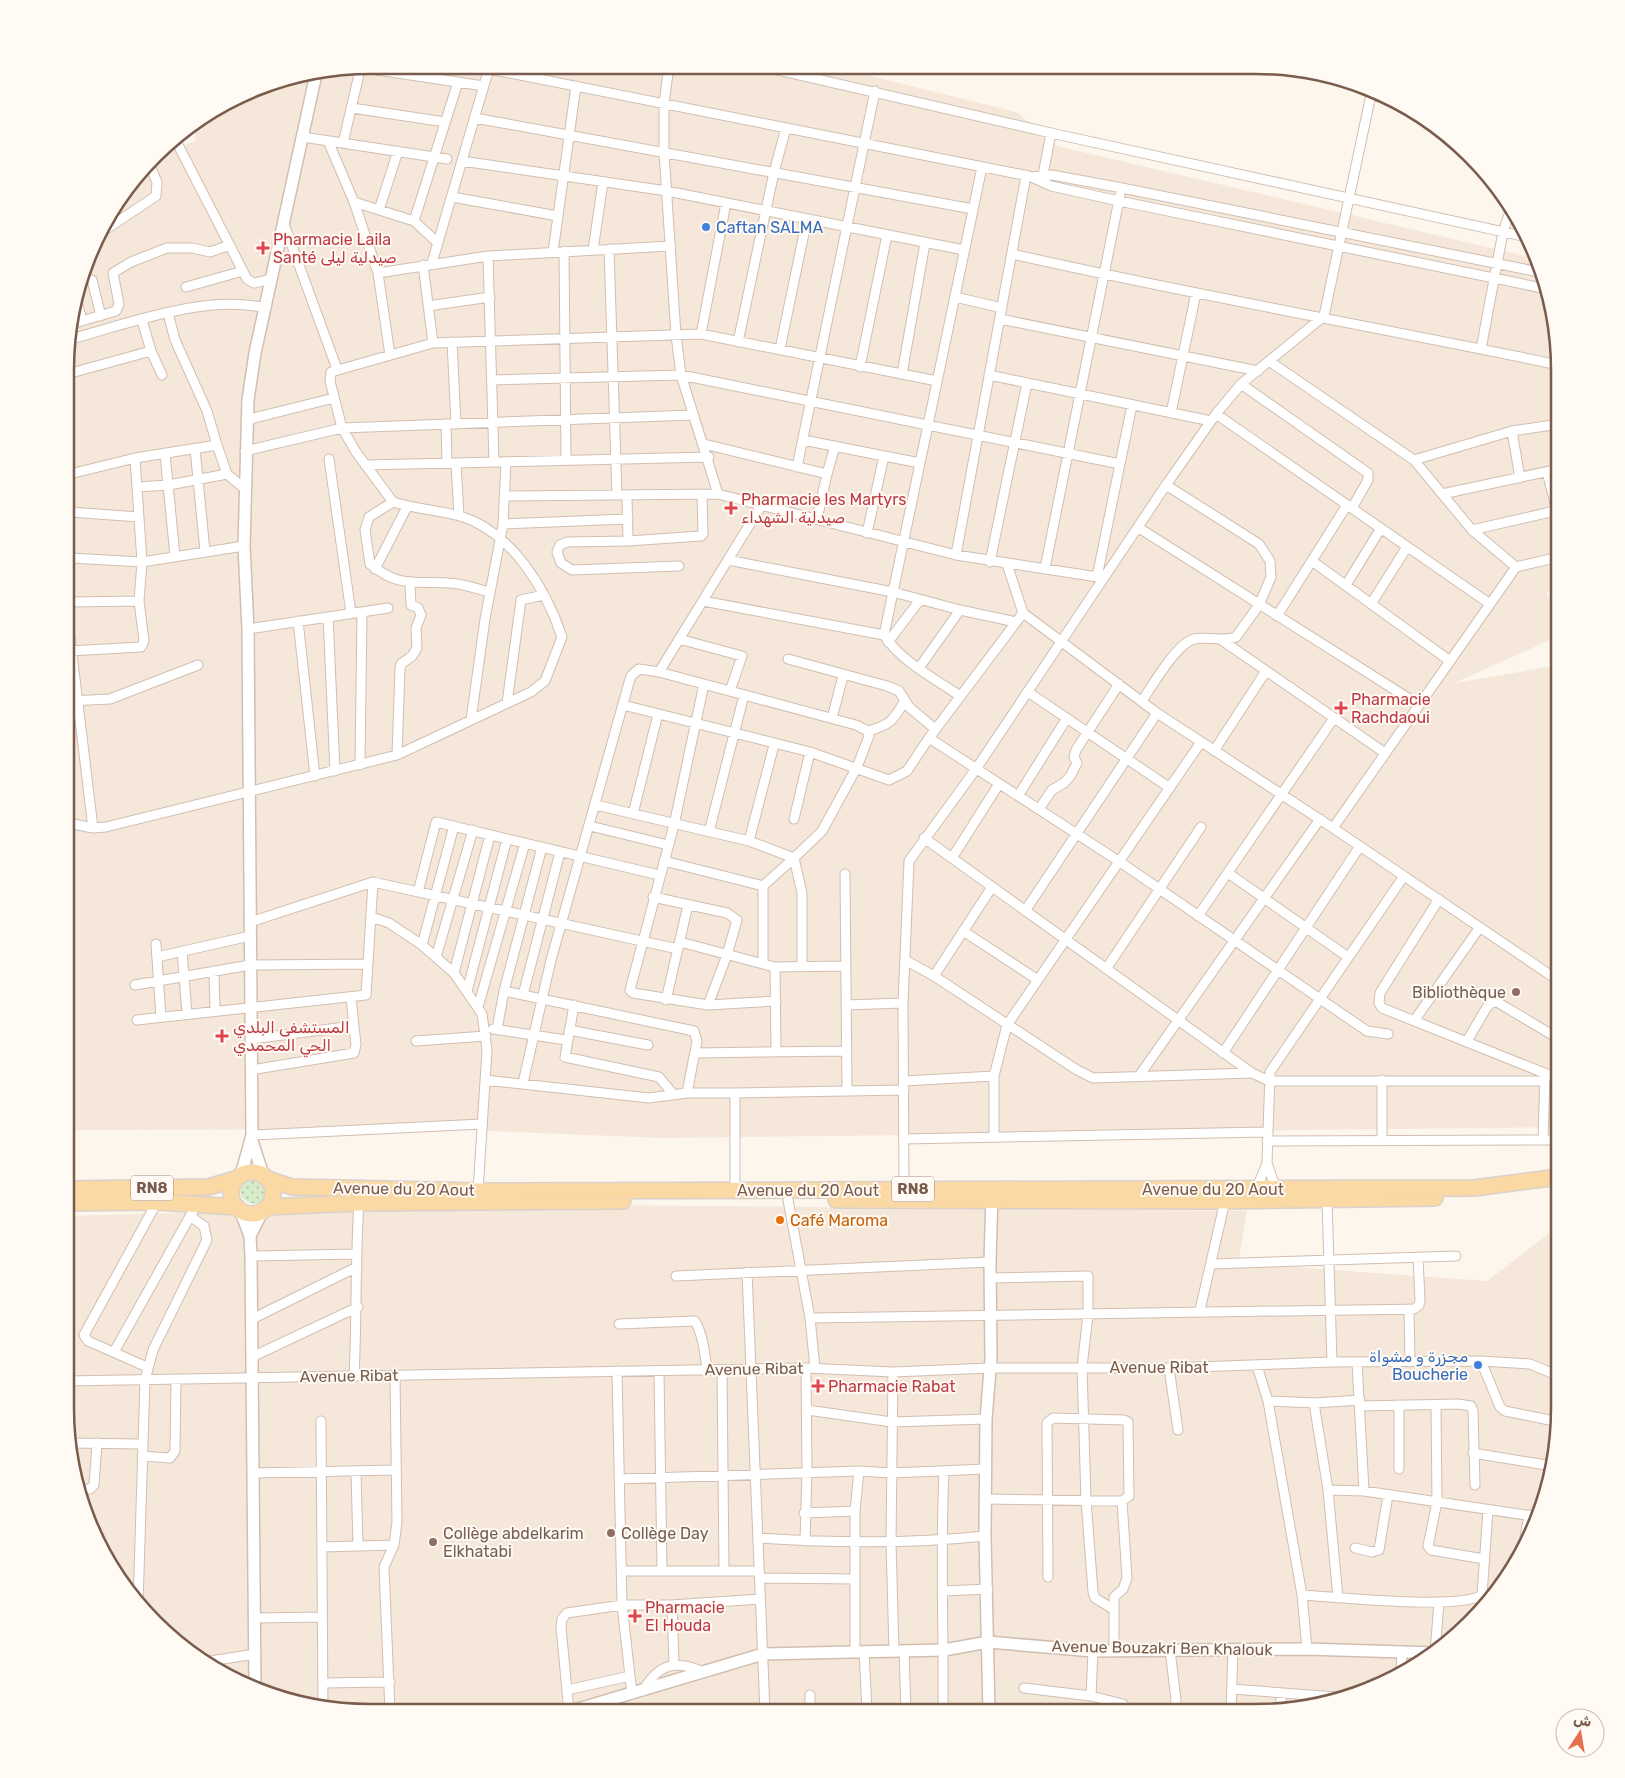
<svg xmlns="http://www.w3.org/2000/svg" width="1625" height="1778" font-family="Rubik,'Noto Sans Arabic',sans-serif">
<defs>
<pattern id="park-dots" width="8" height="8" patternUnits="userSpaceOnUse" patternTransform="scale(1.25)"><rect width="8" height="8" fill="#d8ecc9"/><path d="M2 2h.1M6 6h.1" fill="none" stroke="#b4c2a5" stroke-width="1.8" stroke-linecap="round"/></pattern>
</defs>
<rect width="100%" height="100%" fill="#fdf6ec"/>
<path fill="#f5e8da" d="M369,65l462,1 185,46 41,34 481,113 6,13 15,78v238l-13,4 13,22v22l-105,47 105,-18v462l-898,11 -219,-9 -375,1 4,-820 35,-93 51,-63 38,-13v-16l76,-44z
M478,1204l769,7 -9,52 249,18 72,-55v202l-15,78 -25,55 -48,63 -46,38 -72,35 -78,15h-925l-60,-9 -73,-31 -63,-48 -38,-46 -35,-72 -15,-78 1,-212z"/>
<path fill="url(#park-dots)" d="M240 1189a15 15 0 1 1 30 0a15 15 0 1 1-30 0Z"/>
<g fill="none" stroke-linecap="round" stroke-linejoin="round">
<defs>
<path id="minor" d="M669,66l-5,37v49l12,183 5,40 37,119 238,61 148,23
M760,66l291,67 476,104
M357,67l127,19
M489,69l540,107 22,10 68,15 428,88
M1371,95l19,4
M352,108l93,14
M475,118l498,91
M174,137l73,142 7,4 18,-4
M303,137l144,22
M328,141l26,61 24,71 12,82
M343,143l18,-77
M462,161l205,30 297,59
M1031,177l21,-2 70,13 422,85
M1042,180l9,-47
M452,197l106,19
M354,202l60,19 24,22
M379,210l19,-59
M414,221l44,-139
M284,224l53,145
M99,234l57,-38 1,-14 -8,-18
M609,249l8,246
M593,250l10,-68
M564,251l2,209
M553,252l23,-166
M1012,254c181,41 365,73 547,111
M488,256l6,206
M432,263l58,-198
M423,265l10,78
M378,273l110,-17 183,-10
M92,280l9,36
M186,287l57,-16
M76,297l6,24
M955,297l47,11
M428,306l62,-9
M168,313l7,27 32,71 10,34
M1000,319l258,52
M142,320l9,31 11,24
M71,324l45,-13 3,-7 -6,-31 18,-11 36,-14h25l18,4 20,-7
M701,334l25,-131
M71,339c59,-16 135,-45 195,-31
M452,342l4,82
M738,342l36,-170 12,-44
M780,349l27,-130
M1481,349l22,-117 9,-26
M1269,361l145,99 58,70 44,37
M860,367l27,-132
M71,373l80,-22
M902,374l23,-131
M989,375l222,46
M492,380l189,-5 439,89
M1241,384l127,89v7l-16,28
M1171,413l25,-120
M1216,414l274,190
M246,420l88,-22
M446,424l1,39
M1512,431l8,47
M803,440l117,23
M704,444l123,30 -10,45
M195,449l10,102
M245,451l97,-23 351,-13
M165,454l10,102
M329,459l22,154
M1414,460l98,-29 47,-7
M456,463l3,53
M365,465l344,-8
M797,467l78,-376
M1547,472l10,38
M70,474l65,-16 82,-13 10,29 18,15
M827,474l8,-28
M137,487l32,-2 58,-11
M1442,494l117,-25
M627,495l1,46
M505,496l213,-2
M393,502l-24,15 -4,13 5,34c29,24 45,17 78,19 14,0 28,6 42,9
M70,512l69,5
M503,524l125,-5
M1139,528l280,177
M1472,530l87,-20
M867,533l17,-77
M956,555l70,-379
M70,558l72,4 102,-16
M728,560l165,32 67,18 56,12
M1312,561l138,100
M990,562l37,-179
M1007,564l16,49 134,100 176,115 226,153
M679,566l-107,4 -11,-7 -4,-11 3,-7 7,-3 61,-1 73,-5 2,-2 -1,-40
M1045,568l75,-373
M375,569l32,-62
M1097,577l35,-172
M1346,585l35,-57
M703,601l181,34c15,25 53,45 76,61
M69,602l70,-1
M1371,604l36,-57
M1277,616l70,-111
M328,617l7,154
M298,621l17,155
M69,629l24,199
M248,629l140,-21
M884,635l98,-468
M679,639l63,17 -12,35
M1223,641l162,112
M888,642l32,-42
M69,651l72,-4 3,-6 -5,-40 3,-39 -7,-104
M788,659l99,27 12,5 10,16 26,22
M919,668l41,-58
M659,672l102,-166
M704,684l-30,141 -44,165 3,3 75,12
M1028,692l142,96
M69,701l41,-2 88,-34
M1142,701c10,-15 35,-58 52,-62 13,-3 26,3 42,-2l23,-32 12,-28 -1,-16 -11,-17 -93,-59
M507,703l14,-103 23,-5
M623,705l187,47 79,28 18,-9 22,-33 94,-125
M832,718l11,-42
M471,720l14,-101 18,-95 3,-62
M868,731c22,-6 25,-10 36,-29
M929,738l191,124 247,169 21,3
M1214,751l52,-80
M397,755l3,-86 1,-5 11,-8 5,-8 -1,-20 5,-13 -3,-7 -7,-3 -1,-21
M360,765l2,-153
M1018,796l49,-78
M1039,809l13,-19 12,-7 7,-8 6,-12 -3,-6 2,-7 43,-66
M633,814l25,-100
M794,819l16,-67
M68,823l25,5 13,-1 291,-72 134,-63 14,-11 17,-44c-16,-48 -50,-105 -102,-121 -22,-6 -45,-7 -67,-14l-37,-50 -14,-24 -12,-47 1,-9 102,-29 268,-9 236,47
M590,826l78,19
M1333,828l183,-261 43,-10
M709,832l35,-137
M924,838l328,235
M749,841l25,-96
M952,858l47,-74
M664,861l99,25
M1228,873l120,84
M845,874l2,217
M763,886v78l12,3 71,-1
M763,886l31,-28 8,35v74
M418,892l18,-70 223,53
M653,897l74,16 10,7 -10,35 -19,50 68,-4
M1439,899l-59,94 -1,10 3,5 177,71
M1025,911l132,-198
M1198,916l136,-198
M371,917l18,6 33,22 32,28 28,41 5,36 -9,141
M250,922l123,-40 305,67
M963,931l75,49
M680,942l83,22
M156,944l5,73
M422,945l32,-119
M182,951l5,63
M157,957l93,-21
M436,957l37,-127
M905,960l29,16 143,94 16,8 159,-5 17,8h276
M775,967l1,85
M1106,969l95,-142
M214,971l1,40
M454,973l36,-138
M934,976l58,-89
M135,985l115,-20 118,-1
M467,991l40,-152
M504,991l190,40 3,10 -10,52
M523,995l37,-143
M666,1000l22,-95
M574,1005l-9,52 94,20 14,17
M846,1005l57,-2
M478,1007l47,-164
M137,1020l229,-25 7,-113
M1414,1021l66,-94
M493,1029l73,11
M497,1029l7,-38 38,-144
M569,1030l79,15
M251,1039l102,-13
M416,1041l70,-5
M1467,1041l20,-34 4,-4 6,-1 62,37
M695,1053l152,-2
M1223,1053l137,-207
M251,1070l103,-17 2,-8 -5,-48
M1139,1076l181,-257
M485,1080l164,18 38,-5h48v97
M904,1081l90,-5
M523,1083l28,-123 77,-274 3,-10 8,-7 20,3 197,53 12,6 1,5 -12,31 -35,64 -28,27 -45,-17 -153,-36
M67,1084l1,105
M735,1093l169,-3
M252,1135l230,-11
M994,1137v-61l13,-51 194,-283
M904,1139l363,-7
M1382,1139v-59
M1543,1140h16
M1267,1141l276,-1 2,-66
M1276,1189l-9,-26 3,-91 134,-196
M1256,1190l11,-27
M904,1192l-1,-189 6,-142 67,-92 190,-284 50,-71 25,-30 83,-68 48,-226
M788,1200l22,118 5,50
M1327,1200l5,162
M251,1256l105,-2
M1211,1264l245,-8
M747,1272l18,440
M676,1276l314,-14
M990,1278l98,-2v39l-6,52 4,133 7,92 2,6 18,11
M1409,1309l1,53
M1200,1310l25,-109
M810,1318c202,-4 403,-6 604,-9l5,-4 1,-5 -2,-43
M252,1319l105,-52
M619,1324l76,-3c8,14 10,33 12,49
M114,1352l79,-141
M252,1357l106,-50
M1481,1361l19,46 5,4 54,11
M1357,1362l7,129 175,26
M1257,1366l11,35 34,194 5,54
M147,1367l-59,-26 -4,-6 73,-133
M1169,1368l9,62
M722,1370l2,201
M617,1371l5,234 10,89
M659,1371l3,200
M893,1372l-2,170 3,110
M354,1376c3,-58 1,-115 5,-173
M66,1381l740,-13 87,4 97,-4h179l163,-6 149,-1 49,3 29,12
M1268,1401l46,2 46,-3
M1314,1403l14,87 10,108
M1399,1405v64
M1436,1405l1,97 -9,44 3,4 53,9
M1360,1406l98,-2 13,2 2,5 2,74
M807,1410l85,12 94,-3
M321,1421l2,287
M68,1443l74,1
M1473,1453l79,13
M142,1456l28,2 5,-7 1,-72
M356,1471l2,75
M254,1473l141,-3
M619,1479l240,-8 33,2 94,-4
M78,1490l12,-1 4,-4 3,-42
M1328,1490l36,1
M985,1499l137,2 7,-5 -1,-74 -4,-2 -71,-2 -6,5 1,154
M804,1513l51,-2
M758,1538c75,5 152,6 227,-2
M805,1541l2,-69 -1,-104
M322,1547l72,-2
M1355,1548l17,4 7,-2 9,-55
M1522,1554l7,-39
M622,1571h137
M760,1578l95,1
M943,1591l45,-2
M1302,1595c32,2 158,15 180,0l6,-85
M138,1605l7,-225 8,-30 54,-110 -3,-14 -14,-10
M672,1605l2,60
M254,1618l68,-1
M1114,1650v-53l9,-8 4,-11 -5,-77
M1170,1650l6,50 -2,12
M864,1651l3,61
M904,1651l2,61
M855,1652v-141l4,-40
M1435,1653l4,-51
M204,1662l51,-8
M1401,1674l1,-23
M323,1683l67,-1
M1024,1688l67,8 32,8 5,8
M1232,1689l117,9
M567,1690l63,-14
M643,1691c15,-27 33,-32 60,-19
M1091,1696l2,-45
M390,1712l-6,-145 10,-22 3,-23 -2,-147
M569,1712l-8,-85 1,-8 5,-6 55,-8h50l88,-6
M810,1712h82
M810,1712v-17
M943,1712c1,-80 -3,-160 1,-240
M1231,1712l2,-62
M1279,1712l3,-19"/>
<path id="tertiary" d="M252,1141l11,34
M241,1175l11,-40 -4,-506 -4,-83 4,-146 7,-47 61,-279
M240,1210l10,26 1,20 4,432
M250,1236l13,-26
M568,1712l195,-58 181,-4 44,-8 105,9 214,-2 128,4
M989,1712l-4,-176 1,-117 5,-61 -1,-96 2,-68"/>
<path id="primary" d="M231 1193a21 21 0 1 1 42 0a21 21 0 1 1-42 0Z
M268,1179l24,8 186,4 996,-3 85,-11
M67,1189l141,-2 28,-8
M836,1200l389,1 210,-3
M67,1203l90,-1 80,5
M267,1207l92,-4 264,-2"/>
</defs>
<use href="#minor" stroke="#d1beb0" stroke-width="11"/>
<use href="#tertiary" stroke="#d1beb0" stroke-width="14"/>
<use href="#primary" stroke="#dad1cd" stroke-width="18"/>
<use href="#minor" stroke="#fff" stroke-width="9"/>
<use href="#tertiary" stroke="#fff" stroke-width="11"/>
<use href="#primary" stroke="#fbd9a5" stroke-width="15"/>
</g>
<g fill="#3f7fe0" stroke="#fffaf3" stroke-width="2">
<circle cx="706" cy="227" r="5"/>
<circle cx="1478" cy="1365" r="5"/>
</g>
<g fill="#e0444e" stroke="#fffaf3" stroke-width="2">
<path d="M260.5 240.5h5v5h5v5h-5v5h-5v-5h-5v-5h5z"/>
<path d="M728.5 500.5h5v5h5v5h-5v5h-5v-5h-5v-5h5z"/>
<path d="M1338.5 700.5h5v5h5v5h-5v5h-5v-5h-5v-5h5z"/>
<path d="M219.5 1028.5h5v5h5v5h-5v5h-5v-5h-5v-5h5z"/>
<path d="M815.5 1378.5h5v5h5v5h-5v5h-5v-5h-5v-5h5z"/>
<path d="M632.5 1608.5h5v5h5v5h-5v5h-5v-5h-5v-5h5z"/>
</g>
<g fill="#8d6e63" stroke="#fffaf3" stroke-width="2">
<circle cx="1516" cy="992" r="5"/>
<circle cx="611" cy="1533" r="5"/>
<circle cx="433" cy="1542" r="5"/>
</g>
<circle fill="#e8710a" stroke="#fffaf3" stroke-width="2" cx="780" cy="1220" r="5"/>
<g text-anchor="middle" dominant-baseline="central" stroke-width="4" stroke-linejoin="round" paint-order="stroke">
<g fill="#fffaf3" stroke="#a28b7f" stroke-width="1">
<rect x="131" y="1175.5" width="42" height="25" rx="4"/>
<rect x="892" y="1176.5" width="42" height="25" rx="4"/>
</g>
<g font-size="15" font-weight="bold" fill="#7a5c4d">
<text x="152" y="1188">RN8</text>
<text x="913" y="1189">RN8</text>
</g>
<g font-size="16" fill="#366cbe" stroke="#fffaf3" text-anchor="start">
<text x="716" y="227">Caftan SALMA</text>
<text x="1468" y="1356" text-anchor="end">مجزرة و مشواة<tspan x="1468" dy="18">Boucherie</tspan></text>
</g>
<g font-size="16" fill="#be3a42" stroke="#fffaf3" text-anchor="start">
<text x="273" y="239">Pharmacie Laila<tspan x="273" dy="18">Santé صيدلية ليلى</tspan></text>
<text x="741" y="499">Pharmacie les Martyrs<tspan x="741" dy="18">صيدلية الشهداء</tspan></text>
<text x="1351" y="699">Pharmacie<tspan x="1351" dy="18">Rachdaoui</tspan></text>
<text x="233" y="1027">المستشفى البلدي<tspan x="233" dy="18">الحي المحمدي</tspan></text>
<text x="828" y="1386">Pharmacie Rabat</text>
<text x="645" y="1607">Pharmacie<tspan x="645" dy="18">El Houda</tspan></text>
</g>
<g font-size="16" fill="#785e54" stroke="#fffaf3" text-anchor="start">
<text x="1506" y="992" text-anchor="end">Bibliothèque</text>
<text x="443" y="1533">Collège abdelkarim<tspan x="443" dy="18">Elkhatabi</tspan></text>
<text x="621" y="1533">Collège Day</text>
</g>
<g font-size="16" fill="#7a5c4d" stroke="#fffaf3">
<text transform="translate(404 1189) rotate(1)">Avenue du 20 Aout</text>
<text x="1213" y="1189">Avenue du 20 Aout</text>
<text x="808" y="1190">Avenue du 20 Aout</text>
<text x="1159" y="1367">Avenue Ribat</text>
<text transform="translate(754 1369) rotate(-1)">Avenue Ribat</text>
<text transform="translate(349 1376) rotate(-1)">Avenue Ribat</text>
<text transform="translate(1162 1648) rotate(1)">Avenue Bouzakri Ben Khalouk</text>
</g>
<g font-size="16" fill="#c56008" stroke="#fffaf3" text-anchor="start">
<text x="790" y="1220">Café Maroma</text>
</g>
</g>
<path d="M0 0H1625V1778H0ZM370 74H1255A296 296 0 0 1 1551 370V1408A296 296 0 0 1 1255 1704H370A296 296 0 0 1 74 1408V370A296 296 0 0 1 370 74Z" fill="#fffaf3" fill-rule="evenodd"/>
<path fill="none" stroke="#7a5c4d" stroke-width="2.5" d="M370 74H1255A296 296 0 0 1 1551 370V1408A296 296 0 0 1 1255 1704H370A296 296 0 0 1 74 1408V370A296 296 0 0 1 370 74Z"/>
<g transform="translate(1580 1733) rotate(12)"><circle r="24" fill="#fffaf3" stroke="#cabbb1"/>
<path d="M0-4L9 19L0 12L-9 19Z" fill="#e76f51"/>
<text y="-8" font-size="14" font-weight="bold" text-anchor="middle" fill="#7a5c4d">ش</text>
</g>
</svg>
